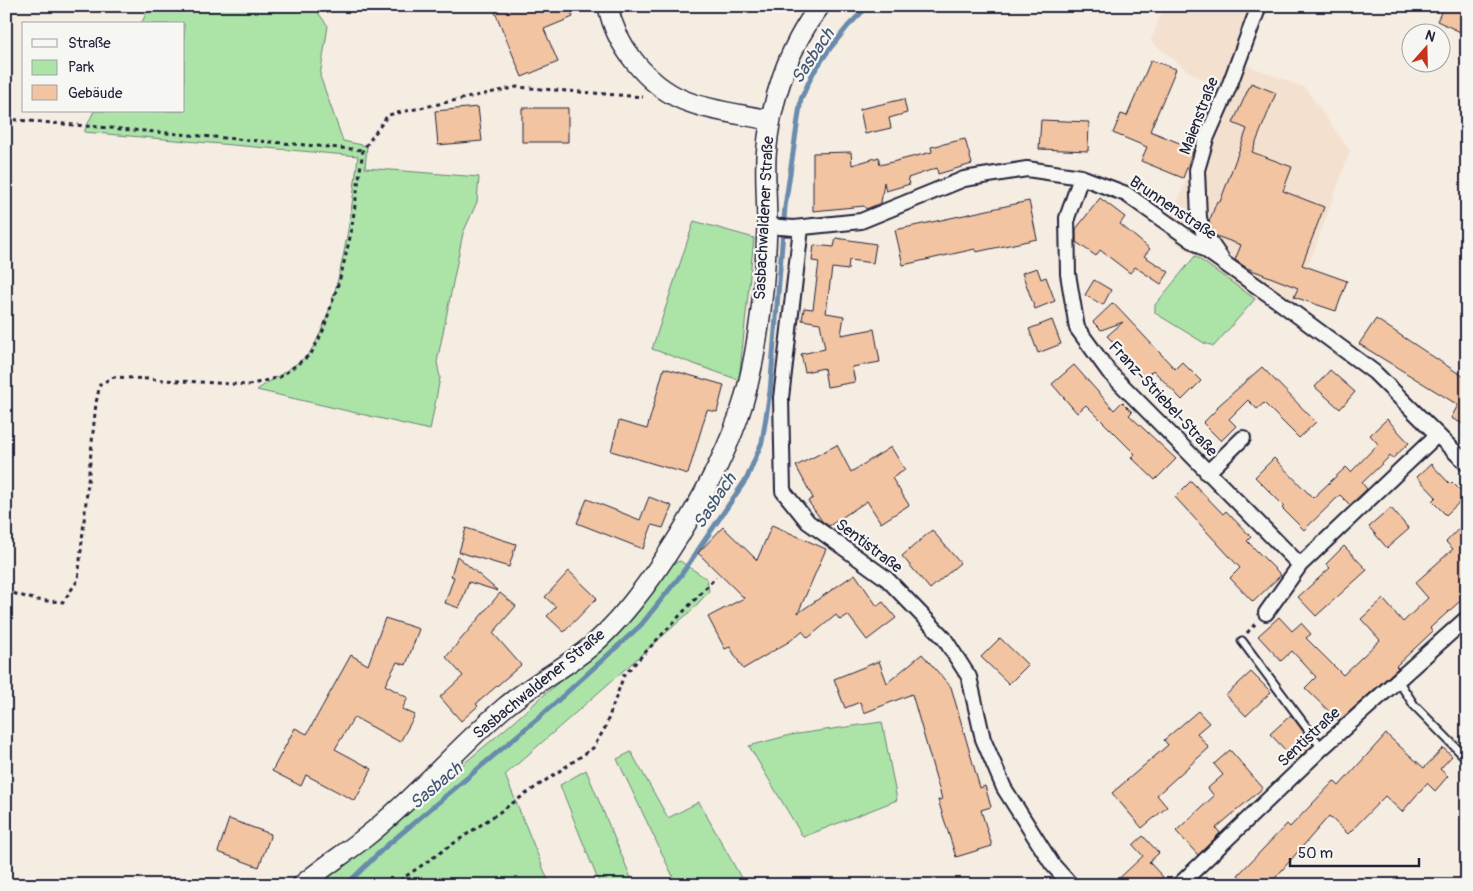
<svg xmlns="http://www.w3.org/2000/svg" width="1473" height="891" font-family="Pangolin,sans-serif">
<rect width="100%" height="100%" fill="#f5ece2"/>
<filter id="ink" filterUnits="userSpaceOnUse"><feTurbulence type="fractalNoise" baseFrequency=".02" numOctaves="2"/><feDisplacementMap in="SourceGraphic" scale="10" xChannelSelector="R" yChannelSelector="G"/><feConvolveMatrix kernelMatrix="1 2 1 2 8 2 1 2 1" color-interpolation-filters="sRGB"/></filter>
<g filter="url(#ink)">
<path fill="#f4e0ce" d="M1164,6h92l-14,57 63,25 45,63 -34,94 -28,69 -33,-15 -91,-65 60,-145 -35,-17 -38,-31z"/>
<path fill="#ace4a8" stroke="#678372" d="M150,6h163l15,20 -8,50 23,65 24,5 -2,22 114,9 -2,25 -14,31 -26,129 3,16 -10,52 -173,-40c12,-9 46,-28 53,-38 30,-46 42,-142 48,-196l-274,-24 10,-21h90v-87h-43z
M694,221l60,17 -15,142 -87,-31z
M1195,256l60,43 -41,47 -10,-3 -49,-30v-8z
M680,561l27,18 2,12 -17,19 -187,165 45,110h-231l185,-155 118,-103 51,-64z
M882,722l15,78 -94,37 -54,-91 41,-11z
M631,752l37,66 31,-16 46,83h-68l-60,-126z
M586,770l48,115h-34l-40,-100z"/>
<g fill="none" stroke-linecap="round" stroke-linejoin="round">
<path stroke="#698bac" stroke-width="5" d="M346,885l38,-37 159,-134 98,-89 40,-50 66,-97 15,-36 8,-50 15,-185 16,-108 12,-26 15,-22 20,-25 20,-20"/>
</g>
<path fill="#f2c4a1" stroke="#22223b" d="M509,6h59l5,11 -29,12 14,33 -36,15 -27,-65z
M1444,6h23v29l-30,-14z
M1151,60l25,9 -26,62 44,18 -11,29 -42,-17 6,-14 -34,-14 8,-19 6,2z
M1251,83l25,10 -24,59 40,15 -9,24 41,16 -22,58 45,16 -11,30 -42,-14 4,-9 -51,-20 -12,-8 6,-15 -25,-9 -5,-8 -2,-6 8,-21 3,1 27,-73 -14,-6z
M904,99l3,14 -18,5 2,10 -26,6 -5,-25z
M478,107l4,34 -44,4 -3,-34z
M522,108h46v34h-46z
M1041,120l48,2 -1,29 -49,-2z
M965,139l7,25 -34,10 -1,-6 -29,10 2,6 -24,7 -2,-9 -3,21 -15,6 -2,-3 -51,5v-58l38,-1 1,13 27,-8 1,8 52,-13 -1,-5z
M1100,198l25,19 -5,7 30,25 -6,7 25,16 -8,12 -26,-17 -5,6 -30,-23 -4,6 -20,-14v-13z
M1029,201l8,38 -61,13 -1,-3 -72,16 -8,-35z
M836,238l40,6 -3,19 -24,-3 -1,10 -16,-2 -6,45 18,3 -3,19 33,-6 6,33 -28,5 3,15 -28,5 -3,-19 -19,4 -4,-18 24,-5 -5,-26 -18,-3 2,-12 9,1 6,-47 -7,-1 2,-16 20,2z
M1037,268l4,11 5,-2 9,24 -20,8 -13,-36z
M1094,280l17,10 -8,15 -18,-10z
M1113,303l62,66 7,-7 19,19 -19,19 -29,-30 -10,10 -20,-20 4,-4 -20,-20 16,-14 -22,8 -8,-8z
M1376,319l91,60v47l-16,-8 7,-13 -99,-61z
M1052,320l9,24 -23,9 -9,-24z
M1074,365l40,45 8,-8 10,10 -3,3 47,44 -21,21 -24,-23 4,-3 -49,-49 -9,8 -25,-29z
M1262,367l54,55 -17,16 -35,-35 -7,6 -9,-9 -19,19 7,7 -15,15 -18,-18 15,-15 -1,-1z
M664,368l60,17 -7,27 -10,-2 -19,64 -77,-23 8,-30 28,8z
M1330,370l25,22 -15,17 -25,-22z
M1387,419l22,24 -17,16 -2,-3 -28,27 5,6 -17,16 -10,-10 -36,35 -22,-22 2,-2 -29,-29 19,-19 39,40 33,-31 5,5 27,-28 -8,-9z
M837,445l14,27 40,-25 14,23 -13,8 17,27 -28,18 -14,-22 -38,25 -7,-5 -14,-20 5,-3 -17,-32z
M1431,464l19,20 2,-2 14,14 -20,19 -14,-14 4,-4 -19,-20z
M1191,481l32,33 3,-3 25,26 -4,4 34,34 -28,27 -23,-24 10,-10 -65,-71z
M649,497l23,9 -9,22 -11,-3 -9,24 -66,-26 10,-24 53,21z
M1391,508l18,21 -22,19 -18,-21z
M1467,520v75l-37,33 3,3 -37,35 2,2 -59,53 -34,-33 11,-11 -24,-26 -11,10 -23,-25 21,-19 13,14 9,-8 10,11 -5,4 37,37 37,-35 -19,-21 22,-20 20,23 25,-24 -13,-15 38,-34 -7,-7z
M772,525l54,24 -28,64 57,-39 22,32 6,-4 13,16 -29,22 -19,-25 -8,5 -4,-5 -28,23 -6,-7 -12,10 -47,28 -13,-22 -5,2 -17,-32 36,-19 -46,-45 25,-26 34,33z
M466,528l50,16 -7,23 -50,-15z
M932,530l28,33 -30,26 -28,-33z
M1344,546l23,24 -51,46 -18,-19 32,-29 -4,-4z
M457,556l41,35 -29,-9 -10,26 -14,-5 9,-26 -3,-1z
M569,571l28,27 -33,34 -17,-16 9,-9 -11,-10z
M500,593l16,13 -23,27 28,32 -45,39 2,2 -17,15 -21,-24 23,-21 -17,-19z
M385,618l34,11 -13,36 -9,-3 -12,23 23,13 -6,11 13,6 -15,27 -46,-25 -19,32 37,20 -17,32 -49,-26 -5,11 -29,-15 23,-43 12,6 44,-79 17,10z
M1000,638l28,27 -19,19 -28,-27z
M922,654l29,33 29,101 5,-2 6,21 -10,3 11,36 -36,11 -18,-57 4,-1 -30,-105 -48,19 -4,-11 -15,6 -11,-29 45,-18 8,22z
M1251,672l20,20 -25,24 -20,-21z
M1198,711l11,12 -12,10 12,15 -52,47 10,12 -25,21 -30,-35 56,-48 -4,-5z
M1291,715l22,30 -17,16 -26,-27z
M1386,734l38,34 19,-20 9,8 -12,13 8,7 -13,15 -8,-8 -25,29 -17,-16 -37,38 -19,-18 -60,69h-20l-11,-10 49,-51 3,3 44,-46 5,5z
M1230,750l33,38 -47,40 4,5 -22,22 -22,-24 38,-35 -6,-8 15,-13 -9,-11z
M229,819l42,15 -12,33 -41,-15z
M1143,836l16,17 -10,9 14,15 -9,8h-42l31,-29 -10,-11z"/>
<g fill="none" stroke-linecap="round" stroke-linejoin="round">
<defs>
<path id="lane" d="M1242,641l80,107
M1397,679l17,26 53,54"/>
<path id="street" d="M1081,177l-14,41 1,56 9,54 32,44 191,193 137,-130
M767,226l27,2 67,-7 103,-42 63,-10 54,8 45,17 152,107 96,71 93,92
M801,228l-20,170 2,93 25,31 79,57 57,59 25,39 14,62 21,49 48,76 19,21
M1221,258l-18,-26 -4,-14 -2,-48 9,-31 22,-50 31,-83
M1207,473l36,-35
M1266,613l34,-48
M1179,885l143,-137 145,-130"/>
<path id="secondary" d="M608,6c7,38 38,78 75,94 27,11 58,14 86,20
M302,885c21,-18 44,-32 65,-49 49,-39 90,-88 138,-129 25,-21 54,-36 80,-56 59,-45 137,-176 158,-248 16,-54 22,-120 24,-176 0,-24 -2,-47 -1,-71 4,-52 21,-108 54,-150"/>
</defs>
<use href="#lane" stroke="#22223b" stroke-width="11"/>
<use href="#street" stroke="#22223b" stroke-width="18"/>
<use href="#secondary" stroke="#22223b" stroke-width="22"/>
<path stroke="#22223b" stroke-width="3" stroke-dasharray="4 4" stroke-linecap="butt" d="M6,119l357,31
M6,591l30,9 27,2 15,-22 18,-177 4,-19 14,-7 135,8 31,-8 31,-23 12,-23 18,-56 10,-42 12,-83 25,-35 129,-28 126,10
M1247,633l9,-10
M393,885l200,-137 12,-20 19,-53 92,-98"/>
<use href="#lane" stroke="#f6f6f2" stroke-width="7"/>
<use href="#street" stroke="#f6f6f2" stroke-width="14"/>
<use href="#secondary" stroke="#f6f6f2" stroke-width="19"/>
</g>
</g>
<g text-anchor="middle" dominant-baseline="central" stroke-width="4.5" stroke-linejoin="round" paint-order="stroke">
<g font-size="16" fill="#22223b" stroke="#f6f6f2">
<text transform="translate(1199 116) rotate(-69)">Maienstraße</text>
<text transform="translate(1173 208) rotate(34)">Brunnenstraße</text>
<text transform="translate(764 218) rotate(-87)">Sasbachwaldener Straße</text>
<text transform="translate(1163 399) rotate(47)">Franz-Striebel-Straße</text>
<text transform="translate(869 546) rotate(37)">Sentistraße</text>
<text transform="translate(539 684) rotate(-39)">Sasbachwaldener Straße</text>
<text transform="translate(1309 737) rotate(-43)">Sentistraße</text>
</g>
<g font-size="18" font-style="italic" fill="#465774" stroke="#f6f6f2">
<text transform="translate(813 56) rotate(-56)">Sasbach</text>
<text transform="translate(715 501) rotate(-56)">Sasbach</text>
<text transform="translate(436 786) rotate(-40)">Sasbach</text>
</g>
</g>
<rect width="1473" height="891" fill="none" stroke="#f6f6f2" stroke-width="25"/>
<rect x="12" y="12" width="1448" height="866" fill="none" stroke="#22223b" stroke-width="2" filter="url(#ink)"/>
<rect x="22" y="22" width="162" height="90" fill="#f6f6f2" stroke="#a1a1a9"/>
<rect x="32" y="39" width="25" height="8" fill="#f6f6f2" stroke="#a1a1a9"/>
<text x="68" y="48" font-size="15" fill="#22223b">Straße</text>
<rect x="32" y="60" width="25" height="15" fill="#ace4a8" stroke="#a1a1a9"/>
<text x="68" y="72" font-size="15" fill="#22223b">Park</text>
<rect x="32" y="85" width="25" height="15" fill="#f2c4a1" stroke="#a1a1a9"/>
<text x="68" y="98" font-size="15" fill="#22223b">Gebäude</text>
<g transform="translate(1426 48) rotate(20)"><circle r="24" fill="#f6f6f2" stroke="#a1a1a9"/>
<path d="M0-4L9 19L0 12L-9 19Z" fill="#c8321e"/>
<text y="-8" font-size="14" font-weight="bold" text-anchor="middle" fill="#22223b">N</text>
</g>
<path d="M1290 858v8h129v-8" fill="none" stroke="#22223b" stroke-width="2.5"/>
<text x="1298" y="858" font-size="15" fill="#22223b" stroke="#f6f6f2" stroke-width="4" paint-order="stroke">50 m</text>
</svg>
